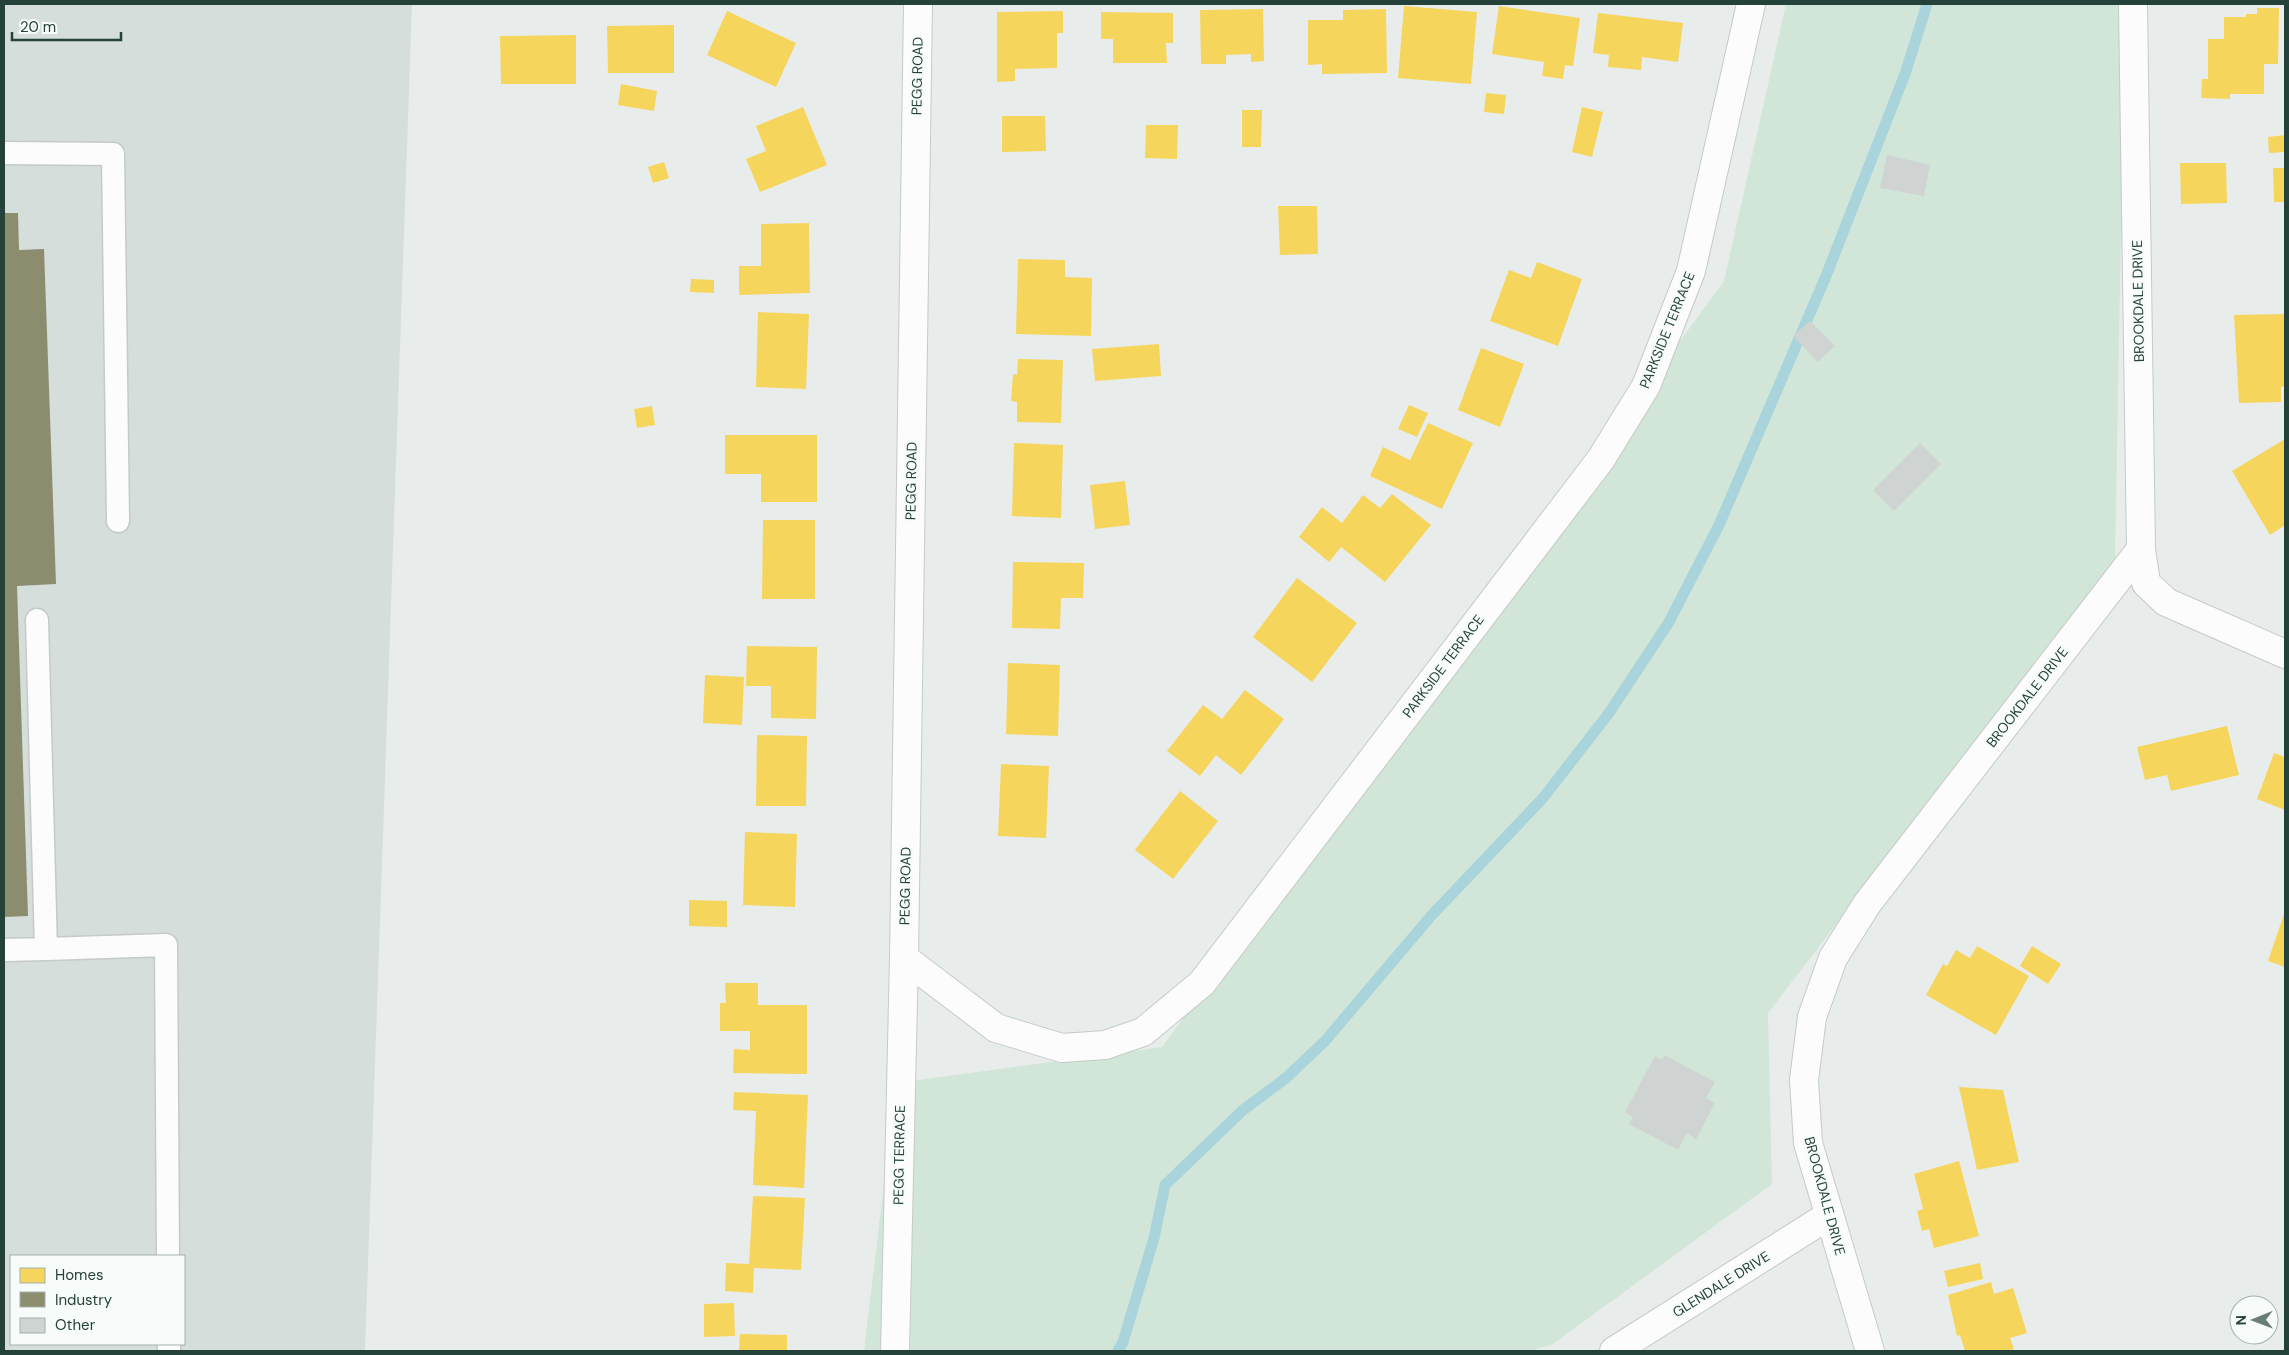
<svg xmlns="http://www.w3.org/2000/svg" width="2289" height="1355" font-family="'DM Sans',sans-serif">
<rect width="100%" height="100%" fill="#e8edeb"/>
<path fill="#d6dedb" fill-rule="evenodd" d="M4,4h408l-47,1347h-361zM11,1256h173v88h-173z"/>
<path fill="#d1e6d8" d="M1786,4h339l-10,558 -347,451 4,171 -219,160 -23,7h-666l32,-268 266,-36 562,-766z"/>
<path fill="#f6d55c" d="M1404,6l73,6 -6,72 -73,-6z
M1499,6l81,12 -7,48 -8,-1 -2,14 -21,-3 2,-14 -52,-8z
M2257,8h22l-1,56h-14v30h-34v5l-29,-1 1,-19h6v-40h16v-22h22v-3h11z
M1263,9l1,52 -13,1v-8l-25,1v9h-25l-1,-54z
M1386,9l1,64 -65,1v-10l-14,1v-45h35v-10z
M727,11l69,32 -20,44 -69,-32z
M1063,11v22h-6v35l-42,1v12l-18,1v-70z
M1101,12l72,1v30h-7l1,20h-54v-24h-12z
M1598,13l85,10 -5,39 -36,-5 -1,13 -33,-3 1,-12 -16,-2z
M674,25v48h-66l-1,-47z
M576,35v49h-75l-1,-48z
M621,84l36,7 -3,20 -36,-6z
M1486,93l20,2 -2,19 -20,-2z
M803,107l24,58 -67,27 -14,-33 20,-8 -10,-25z
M1582,107l21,5 -11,45 -20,-5z
M1242,110h20l-1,37h-19z
M1002,116h43l1,35 -44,1z
M1146,125h32l-1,34 -32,-1z
M2285,135v17l-16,1 -1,-16z
M664,162l5,16 -16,5 -5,-16z
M2180,163h46l1,40 -46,1z
M2273,168h12v34h-11z
M1278,206h39l1,48 -38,1z
M809,223l1,70 -71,2v-29h22v-42z
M1018,259l47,1v17l27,1 -1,58 -75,-2z
M1537,262l45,17 -24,67 -68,-25 19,-51 22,8z
M691,279l23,1v13l-24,-1z
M758,312l51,2 -3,75 -50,-2z
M2285,314v72l-4,1v15l-42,1 -5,-88z
M1159,344l2,32 -66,5 -3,-32z
M1481,348l43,16 -24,63 -42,-17z
M1018,359l45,1 -2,63 -44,-1v-20l-6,-1 2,-27 4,1z
M1409,405l19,8 -11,24 -19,-8z
M652,406l3,19 -18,3 -3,-19z
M1428,423l45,20 -31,66 -72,-33 13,-29 27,13z
M725,435h92v67h-56v-28h-36z
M2285,439v86l-15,10 -38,-64z
M1014,443l49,2 -2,73 -49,-2z
M1125,481l5,44 -35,4 -5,-44z
M1392,494l39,31 -46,57 -44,-35 -12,15 -30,-25 23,-30 20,16 21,-28 17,13z
M763,520h52v79h-53z
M1013,562l71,1 -1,35h-22l-1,31 -48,-1z
M1297,578l60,45 -45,59 -59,-45z
M747,646l70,1 -1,72 -45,-1v-32h-25z
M1008,663l52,2 -2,71 -52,-2z
M705,675l39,2 -2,48 -39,-2z
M1245,690l39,29 -43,56 -25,-20 -16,21 -33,-25 36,-46 19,14z
M2227,726l12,49 -68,16 -4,-16 -22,5 -8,-33z
M757,735l50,1 -1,70h-50z
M2274,753l11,4v53l-28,-11z
M1001,764l48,2 -3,72 -48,-2z
M1180,791l38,30 -45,58 -38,-29z
M745,832l52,2 -2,73 -52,-2z
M689,900l38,1v26l-38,-1z
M2285,911v56l-17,-6z
M1977,946l52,30 -33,59 -70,-40 17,-31 4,2 9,-16 14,8z
M2032,946l29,18 -13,20 -28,-18z
M725,983h33v22h49v69l-74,-1 1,-24 16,1v-19h-30v-28h6z
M1959,1087l44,3 16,72 -42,8z
M734,1092l74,3 -4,93 -51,-3 3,-74 -23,-1z
M1959,1161l20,75 -45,12 -5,-19 -7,2 -5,-20 6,-2 -9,-35z
M753,1196l52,2 -4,72 -47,-2 -1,25 -28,-2 1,-28 23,1z
M1980,1263l3,16 -35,8 -4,-16z
M1991,1282l3,12 19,-6 14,45 -17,5 4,11 -7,2h-42l-5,-16 -3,1 -9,-41z
M734,1303l1,33 -31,1v-33z
M740,1334l47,1v16h-48z"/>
<path fill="#8c8c6e" d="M4,213h14l1,37 25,-1 12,335 -39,2 11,330 -24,1z"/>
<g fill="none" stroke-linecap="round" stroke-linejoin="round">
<path stroke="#a9d4db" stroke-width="11" d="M1118,1351l5,-9 31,-104 11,-53 78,-75 43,-32 39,-37 106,-125 112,-118 66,-85 60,-91 50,-97 107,-249 79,-202 22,-70"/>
</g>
<path fill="#cfd4d2" d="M1887,155l43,10 -6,31 -44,-8z
M1810,321l25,25 -17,16 -25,-26z
M1920,443l21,21 -47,47 -21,-21z
M1664,1055l51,27 -9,16 9,5 -19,36 -9,-6 -9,17 -49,-26 4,-7 -8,-5 30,-56 7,4z"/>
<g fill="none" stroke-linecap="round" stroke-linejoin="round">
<defs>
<path id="service" d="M4,153l109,1 5,367
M37,620l9,329 120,-4 2,311
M4,950l42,-1
M169,1344v7"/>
<path id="minor" d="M2141,549l5,34 20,19 119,52
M904,958l92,70 66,20 43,-3 38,-13 59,-49 399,-524 45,-73 45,-115 60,-267
M895,1351l9,-393 14,-954
M1614,1351l214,-135
M1870,1351l-62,-208 -4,-63 8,-63 21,-59 34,-54 274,-355 -8,-545"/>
</defs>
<use href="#service" stroke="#c5cac8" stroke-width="25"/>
<use href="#minor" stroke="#c5cac8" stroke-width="30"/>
<use href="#service" stroke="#fcfcfc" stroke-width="22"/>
<use href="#minor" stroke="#fcfcfc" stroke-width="28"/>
</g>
<g text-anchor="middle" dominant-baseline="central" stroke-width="5" stroke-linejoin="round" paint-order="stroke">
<g font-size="14" fill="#24423a" stroke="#f7fbf9">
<text transform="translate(917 76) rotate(-89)">PEGG ROAD</text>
<text transform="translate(2138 301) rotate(-91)">BROOKDALE DRIVE</text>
<text transform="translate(1667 330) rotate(-68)">PARKSIDE TERRACE</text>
<text transform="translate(911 481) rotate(-89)">PEGG ROAD</text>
<text transform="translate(1443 666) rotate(-53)">PARKSIDE TERRACE</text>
<text transform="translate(2027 697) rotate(-52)">BROOKDALE DRIVE</text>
<text transform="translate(905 886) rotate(-89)">PEGG ROAD</text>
<text transform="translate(899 1155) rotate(-89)">PEGG TERRACE</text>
<text transform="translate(1825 1196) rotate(75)">BROOKDALE DRIVE</text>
<text transform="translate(1721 1284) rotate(-32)">GLENDALE DRIVE</text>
</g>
</g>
<rect width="2289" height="1355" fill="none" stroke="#24423a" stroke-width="10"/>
<rect x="10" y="1255" width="175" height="90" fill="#f7fbf9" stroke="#a3b1ad"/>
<rect x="20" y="1268" width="25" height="15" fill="#f6d55c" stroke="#a3b1ad"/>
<text x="55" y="1280" font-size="15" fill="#24423a">Homes</text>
<rect x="20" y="1292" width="25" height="15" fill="#8c8c6e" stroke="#a3b1ad"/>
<text x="55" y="1305" font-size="15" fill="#24423a">Industry</text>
<rect x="20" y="1318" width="25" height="15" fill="#cfd4d2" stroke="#a3b1ad"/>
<text x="55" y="1330" font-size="15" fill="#24423a">Other</text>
<g transform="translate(2254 1320) rotate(269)"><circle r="24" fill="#f7fbf9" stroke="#a3b1ad"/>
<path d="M0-4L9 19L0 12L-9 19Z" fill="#697e78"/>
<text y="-8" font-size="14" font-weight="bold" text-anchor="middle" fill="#24423a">N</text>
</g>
<path d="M12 32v8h109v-8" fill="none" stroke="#24423a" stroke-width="2.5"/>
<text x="20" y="32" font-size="15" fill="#24423a" stroke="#f7fbf9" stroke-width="4" paint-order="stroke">20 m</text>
</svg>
